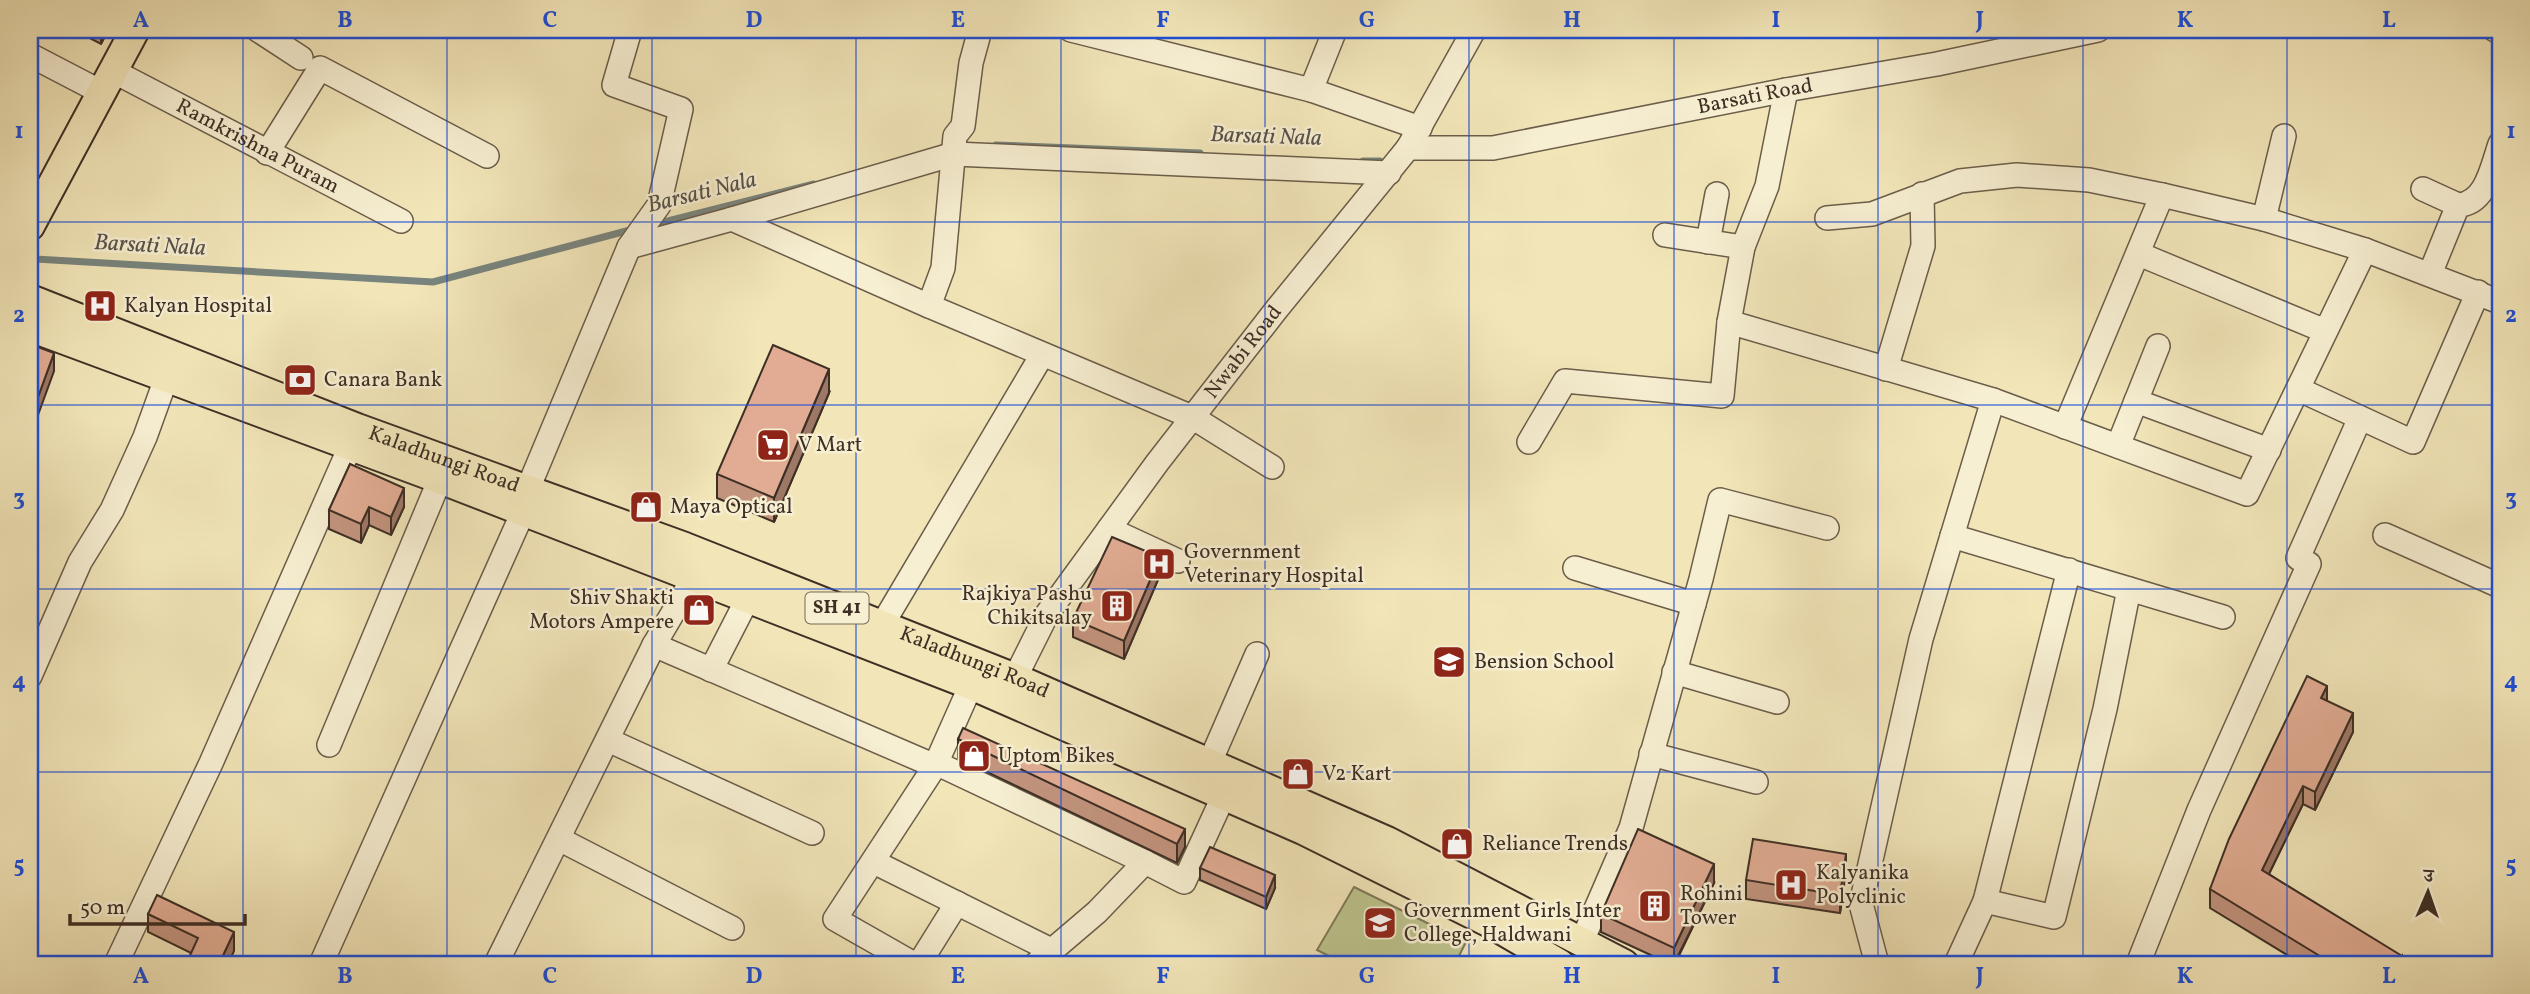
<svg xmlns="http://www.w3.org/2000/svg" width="2530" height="994" font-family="Vollkorn,'Noto Serif Devanagari',serif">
<rect width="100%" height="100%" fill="#f2e6b9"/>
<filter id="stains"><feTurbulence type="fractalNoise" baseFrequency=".00286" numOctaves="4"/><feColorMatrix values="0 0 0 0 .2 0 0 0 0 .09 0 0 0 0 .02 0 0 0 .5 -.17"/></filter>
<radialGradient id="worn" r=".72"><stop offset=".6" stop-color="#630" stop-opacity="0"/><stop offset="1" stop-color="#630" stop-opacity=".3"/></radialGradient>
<path fill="#bdc48d" stroke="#7e7a59" stroke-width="2" d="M1354,887l112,55 -11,22h-110l-28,-14z"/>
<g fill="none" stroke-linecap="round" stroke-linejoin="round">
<path stroke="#78847d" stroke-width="7" d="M996,145l204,8
M1363,161h17
M652,225l162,-41
M35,259l398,23 201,-53"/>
<defs>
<g id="minor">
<path d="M258,30l43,28"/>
<path d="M630,30l-16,55 67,24 -22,96 -30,42 103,-28 197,87"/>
<path d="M980,30l-9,33 -8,63 -8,10 -12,132 -14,38 263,111 80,50"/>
<path d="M1071,30l240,60"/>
<path d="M1335,30l-24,60 109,38"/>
<path d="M2495,30l5,2"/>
<path d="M30,55l71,37"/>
<path id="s1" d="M113,71l288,150"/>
<path d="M1786,90l-19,96 -24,61 -14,75 264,78 -72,239 -60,265 16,60"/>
<path d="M2284,136l-20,83 101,31 135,52"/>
<path id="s2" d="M1408,148h85l293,-58 151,-26 161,-34"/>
<path d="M267,153l53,-85 167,88"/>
<path d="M2423,189l35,16"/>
<path d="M2162,195l102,24"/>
<path d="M1827,218l45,-4 88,-33 57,-6 72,5 73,15 -97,232"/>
<path d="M732,219l222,-65 435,19"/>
<path d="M1665,235l78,12"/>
<path d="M1708,242l9,-48"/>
<path d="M2139,254l186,77"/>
<path d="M2430,274l28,-69c28,-1 34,-38 42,-61"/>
<path d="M1886,369l37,-123 -1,-52"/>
<path d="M2298,389l115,53 65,-150"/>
<path d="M1993,400l254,94 118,-244"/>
<path d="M2136,401l133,49"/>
<path d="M1529,442l36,-61 157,15 7,-74"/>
<path d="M2118,446l40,-100"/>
<path d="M527,491l102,-244"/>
<path d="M1109,529l69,32"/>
<path d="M2385,535l115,51"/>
<path d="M1952,536l271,81"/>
<path d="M1575,568l119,36"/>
<path d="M882,625l160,-270"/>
<path d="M654,645l281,121"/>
<path d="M711,670l37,-72"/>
<path d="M1674,672l103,30"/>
<path d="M30,676l50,-114 32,-52 33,-73 22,-61"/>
<path id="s3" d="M1015,678l32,-64 110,-151 119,-153 132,-162 66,-118"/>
<path d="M608,740l204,93"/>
<path d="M329,745l111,-266"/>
<path d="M1651,754l105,28"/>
<path d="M1210,762l47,-108"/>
<path d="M936,763l209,99"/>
<path d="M559,839l173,89"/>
<path d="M874,862l179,89"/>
<path d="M1985,901l69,16 51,-208 24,-120"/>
<path d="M1582,941l49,-113 70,-249 19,-79 107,28"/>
<path d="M116,964l95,-201 139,-316"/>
<path d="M321,964l202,-452"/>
<path d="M496,964l158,-319 40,-68"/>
<path d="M914,964l-79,-45 100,-153 36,-81"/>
<path d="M919,964l38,-61"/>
<path d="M1036,964l61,-52 48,-50 39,20 40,-87"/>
<path d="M1956,964l29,-63 84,-331"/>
<path d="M2138,964l61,-154 110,-246 -11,-6 62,-140"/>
</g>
<g id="major">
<path d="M30,226l105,-196"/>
<path id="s4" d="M30,299l327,129 328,119 330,131 372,163 237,123"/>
<path d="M30,327l410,152 531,206 332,145 185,92 72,42"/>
</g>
</defs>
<use href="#minor" stroke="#6b5d4a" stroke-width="26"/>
<use href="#major" stroke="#3e2f25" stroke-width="32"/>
<use href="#minor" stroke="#f7efd2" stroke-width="23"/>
<use href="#major" stroke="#f2e6b9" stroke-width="28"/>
</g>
<path fill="#c2947e" stroke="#3e2f25" stroke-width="2" d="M74,30h34l-7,14z
M829,393l-55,129 -57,-24v-24z
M350,464l54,43 -13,28 -22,-10 -8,18 -32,-14v-19z
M1160,575l-36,84 -51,-22v-18z
M2327,701l26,31 -38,78 -12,-6 -34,70 133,90h-100l-92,-56v-19z
M958,739l227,108 -8,16 -219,-105z
M1200,868l75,20 -9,21 -66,-29z
M1846,872l-6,41 -94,-14v-19z
M1714,883l-39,81h-5l-69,-32v-18z
M148,914l86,37 -43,2 -43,-21z"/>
<path fill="#9e7867" stroke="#3e2f25" stroke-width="2" d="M101,30h7l-7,14z
M54,353v18l-24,66v-18z
M829,369v24l-55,129v-24z
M404,488v19l-13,28v-18z
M369,507v18l-8,18v-19z
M1160,557v18l-36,84v-18z
M2327,686v18l-6,-6z
M2353,713v19l-38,78v-18z
M2303,786v18l-41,84v-18z
M1185,829v18l-8,16v-19z
M1846,854v18l-6,41v-18z
M1714,864v19l-40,81v-16z
M1275,875v13l-9,21v-12z
M234,932v19l-6,13h-9z
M2402,956v8h-6z"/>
<path fill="#e1ac93" stroke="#3e2f25" stroke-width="2" d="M30,344l24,9 -24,66z
M773,345l56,24 -55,129 -57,-24z
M350,464l54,24 -13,29 -22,-10 -8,17 -32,-14z
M1112,537l48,20 -36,84 -51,-22z
M2307,676l20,10 -6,12 32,15 -38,79 -12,-6 -41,84 140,86 -6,8h-63l-123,-75 19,-50z
M963,728l222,101 -8,15 -219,-105z
M1638,829l76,35 -40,84 -73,-34z
M1753,839l93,15 -6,41 -94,-15z
M1210,847l65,28 -9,22 -66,-29z
M157,895l77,37 -15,32h-33l12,-26 -50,-24z"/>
<path fill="none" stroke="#1d4ed8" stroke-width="2" stroke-opacity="0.55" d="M243,30v934M447,30v934M652,30v934M856,30v934M1061,30v934M1265,30v934M1469,30v934M1674,30v934M1878,30v934M2083,30v934M2287,30v934M30,222h2470M30,405h2470M30,589h2470M30,772h2470"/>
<defs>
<symbol id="hospital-square" viewBox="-11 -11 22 22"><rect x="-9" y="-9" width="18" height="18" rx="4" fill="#8f2418" stroke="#f7efd2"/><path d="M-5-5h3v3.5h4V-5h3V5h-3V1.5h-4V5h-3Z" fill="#fff"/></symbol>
<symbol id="bank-square" viewBox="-11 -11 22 22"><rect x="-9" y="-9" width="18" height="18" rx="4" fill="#8f2418" stroke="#f7efd2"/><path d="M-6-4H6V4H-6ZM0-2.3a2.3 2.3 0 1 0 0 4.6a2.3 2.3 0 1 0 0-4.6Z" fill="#fff"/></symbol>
<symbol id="supermarket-square" viewBox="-11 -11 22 22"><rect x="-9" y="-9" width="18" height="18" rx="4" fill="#8f2418" stroke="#f7efd2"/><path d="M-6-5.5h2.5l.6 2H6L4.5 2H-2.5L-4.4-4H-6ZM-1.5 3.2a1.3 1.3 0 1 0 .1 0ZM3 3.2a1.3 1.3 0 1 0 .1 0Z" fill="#fff"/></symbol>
<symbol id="shop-square" viewBox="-11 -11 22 22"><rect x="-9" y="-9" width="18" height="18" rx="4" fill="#8f2418" stroke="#f7efd2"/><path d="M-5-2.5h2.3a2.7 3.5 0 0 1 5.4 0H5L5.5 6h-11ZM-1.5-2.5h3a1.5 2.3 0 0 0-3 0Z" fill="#fff"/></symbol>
<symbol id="building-square" viewBox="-11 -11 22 22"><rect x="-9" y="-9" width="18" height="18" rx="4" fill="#8f2418" stroke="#f7efd2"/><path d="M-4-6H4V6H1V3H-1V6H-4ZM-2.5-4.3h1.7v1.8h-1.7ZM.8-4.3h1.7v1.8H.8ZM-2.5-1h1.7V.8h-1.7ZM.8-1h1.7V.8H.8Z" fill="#fff"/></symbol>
<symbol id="school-square" viewBox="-11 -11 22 22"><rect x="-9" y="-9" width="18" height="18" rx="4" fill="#8f2418" stroke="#f7efd2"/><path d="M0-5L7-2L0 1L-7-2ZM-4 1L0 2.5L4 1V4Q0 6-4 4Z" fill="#fff"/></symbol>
</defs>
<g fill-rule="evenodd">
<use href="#hospital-square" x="81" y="287" width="38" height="38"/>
<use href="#bank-square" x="281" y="361" width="38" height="38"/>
<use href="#supermarket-square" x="754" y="426" width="38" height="38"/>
<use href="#shop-square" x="627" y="488" width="38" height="38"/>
<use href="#hospital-square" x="1140" y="545" width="38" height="38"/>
<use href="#building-square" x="1098" y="587" width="38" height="38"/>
<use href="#shop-square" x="680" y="591" width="38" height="38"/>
<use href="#school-square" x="1430" y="643" width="38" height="38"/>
<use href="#shop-square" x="955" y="737" width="38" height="38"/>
<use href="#shop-square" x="1279" y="755" width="38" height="38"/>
<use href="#shop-square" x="1438" y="825" width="38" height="38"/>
<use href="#hospital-square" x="1772" y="866" width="38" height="38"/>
<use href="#building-square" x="1636" y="887" width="38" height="38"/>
<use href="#school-square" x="1361" y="904" width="38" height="38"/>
</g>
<g text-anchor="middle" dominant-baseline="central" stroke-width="5" stroke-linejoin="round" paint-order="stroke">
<rect fill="#f7efd2" stroke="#766959" stroke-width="2" x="805.5" y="592.5" width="63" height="31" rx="5"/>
<g font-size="19" font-weight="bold" fill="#3e2f25">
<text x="837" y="608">SH 41</text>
</g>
<g font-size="21" fill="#3e2f25" stroke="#f7efd2">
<text stroke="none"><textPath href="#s2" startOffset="352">Barsati Road</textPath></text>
<text stroke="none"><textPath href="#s1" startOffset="163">Ramkrishna Puram</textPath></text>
<text stroke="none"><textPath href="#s3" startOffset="399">Nwabi Road</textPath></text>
<text stroke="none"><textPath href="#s4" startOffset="444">Kaladhungi Road</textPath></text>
<text stroke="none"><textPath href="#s4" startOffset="1012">Kaladhungi Road</textPath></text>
</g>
<g font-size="21" fill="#3e2f25" stroke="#f7efd2" text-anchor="start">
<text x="124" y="306">Kalyan Hospital</text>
<text x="324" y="380">Canara Bank</text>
<text x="798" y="445">V Mart</text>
<text x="670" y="507">Maya Optical</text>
<text x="1184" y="552">Government<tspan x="1184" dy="24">Veterinary Hospital</tspan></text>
<text x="1092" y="594" text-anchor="end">Rajkiya Pashu<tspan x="1092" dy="24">Chikitsalay</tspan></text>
<text x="674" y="598" text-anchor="end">Shiv Shakti<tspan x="674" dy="24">Motors Ampere</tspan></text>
<text x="1474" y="662">Bension School</text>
<text x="998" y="756">Uptom Bikes</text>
<text x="1322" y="774">V2 Kart</text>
<text x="1482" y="844">Reliance Trends</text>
<text x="1816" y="873">Kalyanika<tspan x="1816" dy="24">Polyclinic</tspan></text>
<text x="1680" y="894">Rohini<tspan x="1680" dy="24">Tower</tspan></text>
<text x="1404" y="911">Government Girls Inter<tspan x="1404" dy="24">College, Haldwani</tspan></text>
</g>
<g font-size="23" font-style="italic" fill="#56524a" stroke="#f7efd2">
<text transform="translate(1266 137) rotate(2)">Barsati Nala</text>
<text transform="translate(702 193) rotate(-14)">Barsati Nala</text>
<text transform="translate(150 246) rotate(3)">Barsati Nala</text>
</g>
</g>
<rect width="2530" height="994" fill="none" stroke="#f2e6b9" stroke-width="77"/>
<g transform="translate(2428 892) rotate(2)" stroke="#f7efd2" stroke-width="5" paint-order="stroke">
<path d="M0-5L12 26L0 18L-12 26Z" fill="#3e2f25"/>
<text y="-10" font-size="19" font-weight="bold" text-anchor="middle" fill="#3e2f25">उ</text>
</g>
<path d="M70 914v10h175v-10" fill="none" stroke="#3e2f25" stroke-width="3.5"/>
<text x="80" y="914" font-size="21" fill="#3e2f25" stroke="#f7efd2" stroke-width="5" paint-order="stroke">50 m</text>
<rect x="38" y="38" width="2454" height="918" fill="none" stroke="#1d4ed8" stroke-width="2.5"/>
<g font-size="23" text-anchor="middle" font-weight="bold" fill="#1d4ed8">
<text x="141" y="27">A</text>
<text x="345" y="27">B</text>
<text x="550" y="27">C</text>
<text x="754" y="27">D</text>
<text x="958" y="27">E</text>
<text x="1163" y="27">F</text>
<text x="1367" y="27">G</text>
<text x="1572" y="27">H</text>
<text x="1776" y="27">I</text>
<text x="1980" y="27">J</text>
<text x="2185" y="27">K</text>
<text x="2389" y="27">L</text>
<text x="19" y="138">1</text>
<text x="2511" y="138">1</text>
<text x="19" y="322">2</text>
<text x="2511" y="322">2</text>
<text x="19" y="505">3</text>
<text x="2511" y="505">3</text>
<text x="19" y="688">4</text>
<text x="2511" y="688">4</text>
<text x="19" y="872">5</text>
<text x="2511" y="872">5</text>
<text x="141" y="983">A</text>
<text x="345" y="983">B</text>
<text x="550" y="983">C</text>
<text x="754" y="983">D</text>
<text x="958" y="983">E</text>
<text x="1163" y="983">F</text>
<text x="1367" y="983">G</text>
<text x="1572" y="983">H</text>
<text x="1776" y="983">I</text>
<text x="1980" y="983">J</text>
<text x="2185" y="983">K</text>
<text x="2389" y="983">L</text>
</g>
<rect width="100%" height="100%" filter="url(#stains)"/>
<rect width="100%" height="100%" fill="url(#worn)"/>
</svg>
